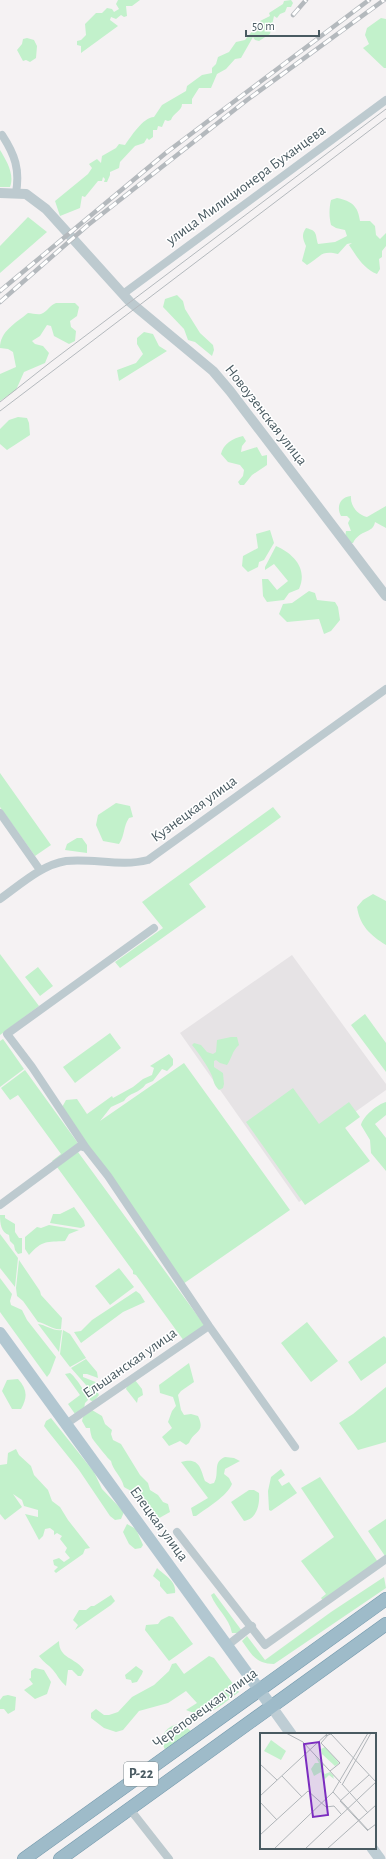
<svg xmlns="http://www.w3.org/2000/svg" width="386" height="1859" font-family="'Alegreya Sans',sans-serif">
<rect width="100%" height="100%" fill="#f5f2f3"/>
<path fill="#e6e3e5" d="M292,955l94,129v6l-45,32 24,34 -66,46 -119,-169z"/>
<path fill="#c2f1cb" d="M118,0h22l-8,6h-6l1,10 -3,1 -3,-2 -5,4 -5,-2 -1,3 8,6 -37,27v-7l-4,-1v-4l4,-1 5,-5 -1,-11 11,-11h6l5,-5 5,1 2,3 5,-3 -3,-5z
M291,0l2,3 -2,4h-4l-2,5 -5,2 -3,4 -3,-2 -4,18 -11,7 -4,-1 -2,-3 -12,21 -6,1 -9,10 -9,5 -6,14h-12l-7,11v5h-10c0,7 -9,9 -11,16l-3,1 -3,-1 -3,7 -4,-1 -1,4h-4v7l-4,3 -2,-2 -3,5 -9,3 -15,16 -1,6 -9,4v3l-3,7h-3l1,-3 -2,-2 -1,4h-4l-13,16 -3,-1 -2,12 -20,8 -5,-15 33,-27 4,-6 -3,-4 8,-5 4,4 1,-7 14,-8 3,-4 6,1c5,-7 18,-28 29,-28l8,-12 24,-14 1,-5 15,-11 10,-2v-5l4,-4 2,-7 11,-5 7,-10 9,-2 9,-11 6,-3v-5l10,-5 -1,-3 14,-9 1,-3z
M381,18l5,1v49h-2l-21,-20 6,-4 -4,-9 2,-7z
M27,38l7,2 3,6 -1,12 -6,4 -4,-2 -3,1 -6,-11 5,-6 1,-5z
M0,150c6,10 15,24 10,37h-10z
M337,198c15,3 21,8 23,23h10l5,5 1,9 4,4 6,-6v13l-4,5v6l-3,2 1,10 -3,5c-13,-5 -20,-17 -28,-29l3,-2 -5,1 -9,10c-18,-4 -17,3 -31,11l-5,-4 4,-15c-3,-7 -5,-11 0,-18 12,3 9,6 12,16l17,-2 12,-6 -2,-6 -9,-2 -5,-3c-2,-8 -2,-17 0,-25z
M28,217l19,15 -47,41v-27z
M177,295l6,6 2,8 15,24 13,12 1,5 -2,6 -17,-14 -7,-2 -4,-11 -21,-22 2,-8z
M56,303h19l4,4 -2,9 -7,5 1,6 5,4 -1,10 -6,3 -15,-8 -3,-10 -4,-1 -7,11 -8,5 3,3 8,2 6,7 -4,10 -21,9 -8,18 -16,11v-27l16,-7 -3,-15 -5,-3 -8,-1c0,-17 16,-25 28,-35 4,0 9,2 13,1 6,-2 9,-9 15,-11z
M144,332l9,2 6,12 8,5 -48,30 -2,-11 19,-7 7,-9 -6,-10v-6z
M18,417l9,1 2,5 1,12 -23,15 -7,-6v-15l9,-9z
M243,436l3,5 -4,5 -1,6 16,-5 5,9 5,-1v10l-15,10 -8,10h-4l-2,-3 5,-6 1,-6 -4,-5 -12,-3 -7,-8c2,-10 12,-16 22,-18z
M351,496c-1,10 7,19 16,21l19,-11v22l-11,-6c-2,12 -15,7 -22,21h-4l-4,-5 1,-7h5l-3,-8 2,-4 -3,-3h-6c-5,-9 -1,-19 10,-20z
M270,530l4,13 -10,17 -5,2 -1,5 -10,5 -6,-6 1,-10 15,-8 -2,-14z
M276,546c18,8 32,23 23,43l-10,4 -5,7 -17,2 -4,-6 -1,-17h6l9,11 11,-9 -14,-17 -9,6v-3z
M309,591l6,2 2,7 18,2 3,5 2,13 -9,11 -7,3 -5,-15 -32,3 -8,-8 4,-10 9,-1z
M0,773l51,72 -16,11 -35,-49z
M116,803l14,3 3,11 -4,1c-6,9 -4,17 -10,26l-16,-3 -7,-16 2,-10z
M273,807l8,10 -92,67 17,23 -86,61 -5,-6 48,-34 -21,-26z
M77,838h5l5,7v8l-22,-3 2,-6z
M373,894l13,7v44c-16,-10 -26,-19 -29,-38l6,-7z
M0,954l39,52 -39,29z
M38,967l15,19 -13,10 -15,-19z
M365,1014l21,29v29l-35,-47z
M110,1033l11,15 -46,35 -12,-16z
M231,1037h6l2,8c-7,6 -7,13 -12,20l-7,-2 -4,-3 -2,1v6l9,6 1,11 -1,4 -4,2c-5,-5 -5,-8 -7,-14 -3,-8 -14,-24 -20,-31l2,-2 7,2 6,7 6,2 3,-2 1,-12z
M3,1039l21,30 -24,18v-46z
M169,1054l4,5v6l-6,6 -5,-2 -9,12 -7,3c-7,10 -17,8 -22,17l-13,6 -11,14 84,-58 106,147 -107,74 -122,-175 5,-9 11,-1 10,15 25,-18 1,2 20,-11 10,-8 9,-4 2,-7 -4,-2z
M25,1070l55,76 -25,18 -3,-3 9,-7 -43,-59 -8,5 -9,-12z
M293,1088l26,36 30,-22 11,15 -15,11 25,33 -65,44 -59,-83z
M386,1102v13l-11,9 11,14v33l-15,-18 -1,-13 -9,-15c2,-9 17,-21 25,-23z
M78,1152l127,174 -21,15 -48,-66 -3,-1v-3l-76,-104z
M74,1207l10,14 1,5 -4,2 -31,-5 3,-9h7z
M5,1215v3l10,6v8l4,6h3v15l-4,1 -3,-4 -1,-5 -4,-4 -1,-6c-8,-3 -9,-11 -9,-20z
M49,1225l30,5 -10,4 -4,7c-18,1 -23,-1 -36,14l-4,-6v-12l12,-10 4,1z
M0,1234l18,24 -3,29 -15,-19z
M19,1260l21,31 1,4 21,23 -1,11c-6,2 -16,-6 -23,-7l-15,-21 -6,-5 -1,-8z
M119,1268l15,19 -24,18 -15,-19z
M0,1278l12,16 -2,7 1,4 11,5 5,10 29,37 -6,16 -3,4 -47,-65z
M136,1291l4,3 5,8 -22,10 -42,31 -7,-11 7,-1 11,-11z
M307,1322l31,39 -27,21 -30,-39z
M38,1324c8,1 17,8 24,6l-3,22z
M63,1330l7,4 16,24 -16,9 -10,-13z
M384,1336l2,2v25l-25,18 -13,-19z
M86,1359l11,13 1,6 -11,-4h-4v3l15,6v4l-2,2 3,6 -6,7 -3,-2 -4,-15 -15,-17z
M189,1363l5,19 -13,9 -3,4 3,15 3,5 7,-1 7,2c8,17 -4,14 -9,27l-3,2 -6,-4 -11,5 -7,-9 10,-9 -4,-6 4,-11 4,-5 -3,-9 -13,-4 -1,-8z
M70,1373c5,3 17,21 18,27l-3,3 -1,6 -9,5 -7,-10 12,-9 -15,-21z
M18,1379c9,10 10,18 3,30h-9l-10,-18 5,-11z
M135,1380l7,9 1,6 -5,3 -1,5 -11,-14 1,-3z
M386,1387v55l-28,8 -19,-27 14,-9z
M92,1410l10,6 3,8 7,6 -1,4 2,6 8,4 19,31 8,8 2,7 8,5 5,7 5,2 2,8 -16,9c-7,-5 -10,-18 -15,-23 -5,-6 -8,-7 -15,-11 -3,-12 -11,-16 -13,-26 -2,-1 -17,-20 -19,-23 -1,-3 -2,-7 -2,-10h-4l-4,-7 1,-4z
M51,1418l43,54 8,17 22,23 -3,7 -6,1 -5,-4 -31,-46 -32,-40 -3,-4 2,-5z
M16,1449l3,6 12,11 3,9 14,15 4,11 8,6 8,13 22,28 -5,1 -2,5 -27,19 -2,-2 4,-4 -4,-2 -1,-5 6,-2 5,4 6,-4 -5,-6 2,-4 -7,-9 2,-3 -5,-3 -3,2v-4l-4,-3 -5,1 -2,7 -4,4 -14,-26 13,3v-7l-14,-4 -2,-6 -9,-6 9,13 -17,13 -5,-6v-49l7,-1 1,-11z
M225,1457l9,1 6,3 -15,8 -1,5 5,4 3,6c-5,12 -25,24 -36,32h-3l-2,-8 17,-10 -27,-36c18,-5 19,5 24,19l5,3 4,-1c6,-10 -2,-21 11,-26z
M281,1469l4,6 -7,5 4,6 7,-4 8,11 -26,18 -2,-1 -1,-19 3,-14z
M320,1477l58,85 -54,40 -3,-4 5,-4 -25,-33 33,-24 -33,-49z
M249,1490h5l5,3c1,11 -2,26 -15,28l-13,-19z
M386,1519v36l-1,1 -17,-25z
M127,1524l9,5 7,16 -2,3 -6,1 -6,-5 -6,-12z
M157,1568c7,7 20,13 18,25l-8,1 -7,-8v-4l-7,-6z
M384,1577l2,11 -112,76c-18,0 -22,-9 -32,-23l5,-5 18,24 66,-48z
M214,1593l28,38 -3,2h-7c-3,-16 -16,-24 -21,-38z
M111,1595l4,6 -4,4 -36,25 3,-5 -5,-5 6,-10h7l5,-4h3z
M169,1616l4,1 20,27 -24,17 -24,-31 1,-5 12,-1 3,-4z
M59,1641c0,18 16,16 25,29l-3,6h-3l-6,-6h-4l-2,16c-6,-5 -8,-10 -13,-16 -4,-5 -10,-8 -14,-14z
M209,1656l5,2 25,34c-17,12 -30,28 -53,18l11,-7 -11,-12 -18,12 -29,8 -16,19 -7,2 -12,-4 -13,-10v-5l5,-4 8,6h5l9,-3 14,-15 22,-12 15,-14 3,-7 4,-1 8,11z
M136,1666l7,5 -1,3 -5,8 -5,1 -1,-3 -5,-1 -1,-4z
M35,1668l9,2 7,12 -4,12 -12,5 -11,-9 9,-6 -4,-5 2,-1v-7z
M8,1695l8,2 -1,13 -7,4 -4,-5h-4v-9l3,-4z
M182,1724l9,7 -26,19c-6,-14 1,-26 17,-26z"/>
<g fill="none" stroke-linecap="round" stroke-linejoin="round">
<defs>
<path id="trunk" d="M24,1859l362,-260
M60,1859l326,-235"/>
</defs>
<use href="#trunk" stroke="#759aad" stroke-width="14"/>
<path stroke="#bdcacf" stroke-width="8" d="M2,135c13,20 18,34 14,58
M123,294l263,-194
M0,813l40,57
M0,899c20,-14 41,-34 66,-38 27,-3 55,6 82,-1l238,-171
M154,928l-147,106 25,33 54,81 22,28 101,150 86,121
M0,1205l80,-59 6,2
M66,1424l143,-98
M177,1532l88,113 121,-86
M228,1645l24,-19
M129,1808l40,51"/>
<path stroke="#bdcacf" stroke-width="10" d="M0,193l26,1 20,15 84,93 83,69 17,20 156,205"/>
<path stroke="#becdd4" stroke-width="11" d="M271,1706l20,28
M372,1848l8,11"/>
<path stroke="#b2c7d1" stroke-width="12" d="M0,1333l271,373"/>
<use href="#trunk" stroke="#9ebbc9" stroke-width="13"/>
<path stroke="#b4b9bd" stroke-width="1" d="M0,402l52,-41 334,-252
M0,411l386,-293"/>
<defs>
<path id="rail" d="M293,15l13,-15
M0,291l167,-139 202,-152
M0,302l88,-77 159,-125 137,-100"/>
</defs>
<use href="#rail" stroke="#b4b9bd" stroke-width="4.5"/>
<use href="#rail" stroke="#fff" stroke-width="3" stroke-dasharray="9" stroke-linecap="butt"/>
</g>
<g text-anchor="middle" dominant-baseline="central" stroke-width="3" stroke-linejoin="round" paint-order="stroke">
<rect fill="#fff" stroke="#808c90" stroke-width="1" x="124" y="1762" width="34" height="24" rx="3"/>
<g font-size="14" font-weight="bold" fill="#495a61">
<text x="141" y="1774">Р-22</text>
</g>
<g font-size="15" fill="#495a61" stroke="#fff">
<text transform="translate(246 185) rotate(-36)">улица Милиционера Буханцева</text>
<text transform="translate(266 415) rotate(52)">Новоузенская улица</text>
<text transform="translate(194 809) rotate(-36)">Кузнецкая улица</text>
<text transform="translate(130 1363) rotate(-35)">Ельшанская улица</text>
<text transform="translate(159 1524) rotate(54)">Елецкая улица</text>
<text transform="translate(205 1708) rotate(-36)">Череповецкая улица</text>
</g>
</g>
<g transform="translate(260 1733)">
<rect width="116" height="116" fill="#f5f2f3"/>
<path d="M11,7l15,11 -5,9 -17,-9zM65,14l14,16 -4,3 -13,-12 -1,-5zM55,23l9,9 -3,5 4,4 5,-2 5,5 -2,-1 1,3 -5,-4 -4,4 -3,-2 -1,-5 -7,4 -3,-7 4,-6h4z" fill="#c2f1cb"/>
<path fill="none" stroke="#b0b5b9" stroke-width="1" d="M26,0l17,9 38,41M68,2l-7,8 19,20 -10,8M65,3l6,-2 45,48M0,31l17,16M22,43l20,21M82,51l26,29M82,52l29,-52M73,59l35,38 8,-6M0,63l68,-63M0,69l17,18M108,98l-28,-30 29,-26M0,102l48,-44 18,16 8,-1 7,8M14,116l59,-57 35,-59M45,116l71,-67M67,116l49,-44"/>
<path fill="#7b2cbf" fill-opacity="0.15" stroke="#7b2cbf" stroke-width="2" d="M59,9l9,73 -15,2 -9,-73z"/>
<rect width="116" height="116" fill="none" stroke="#495a61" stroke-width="2"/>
</g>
<path d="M246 30v6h73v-6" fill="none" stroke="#495a61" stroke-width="2"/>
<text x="252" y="30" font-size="12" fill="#495a61" stroke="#ffffff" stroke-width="3" paint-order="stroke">50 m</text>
</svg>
